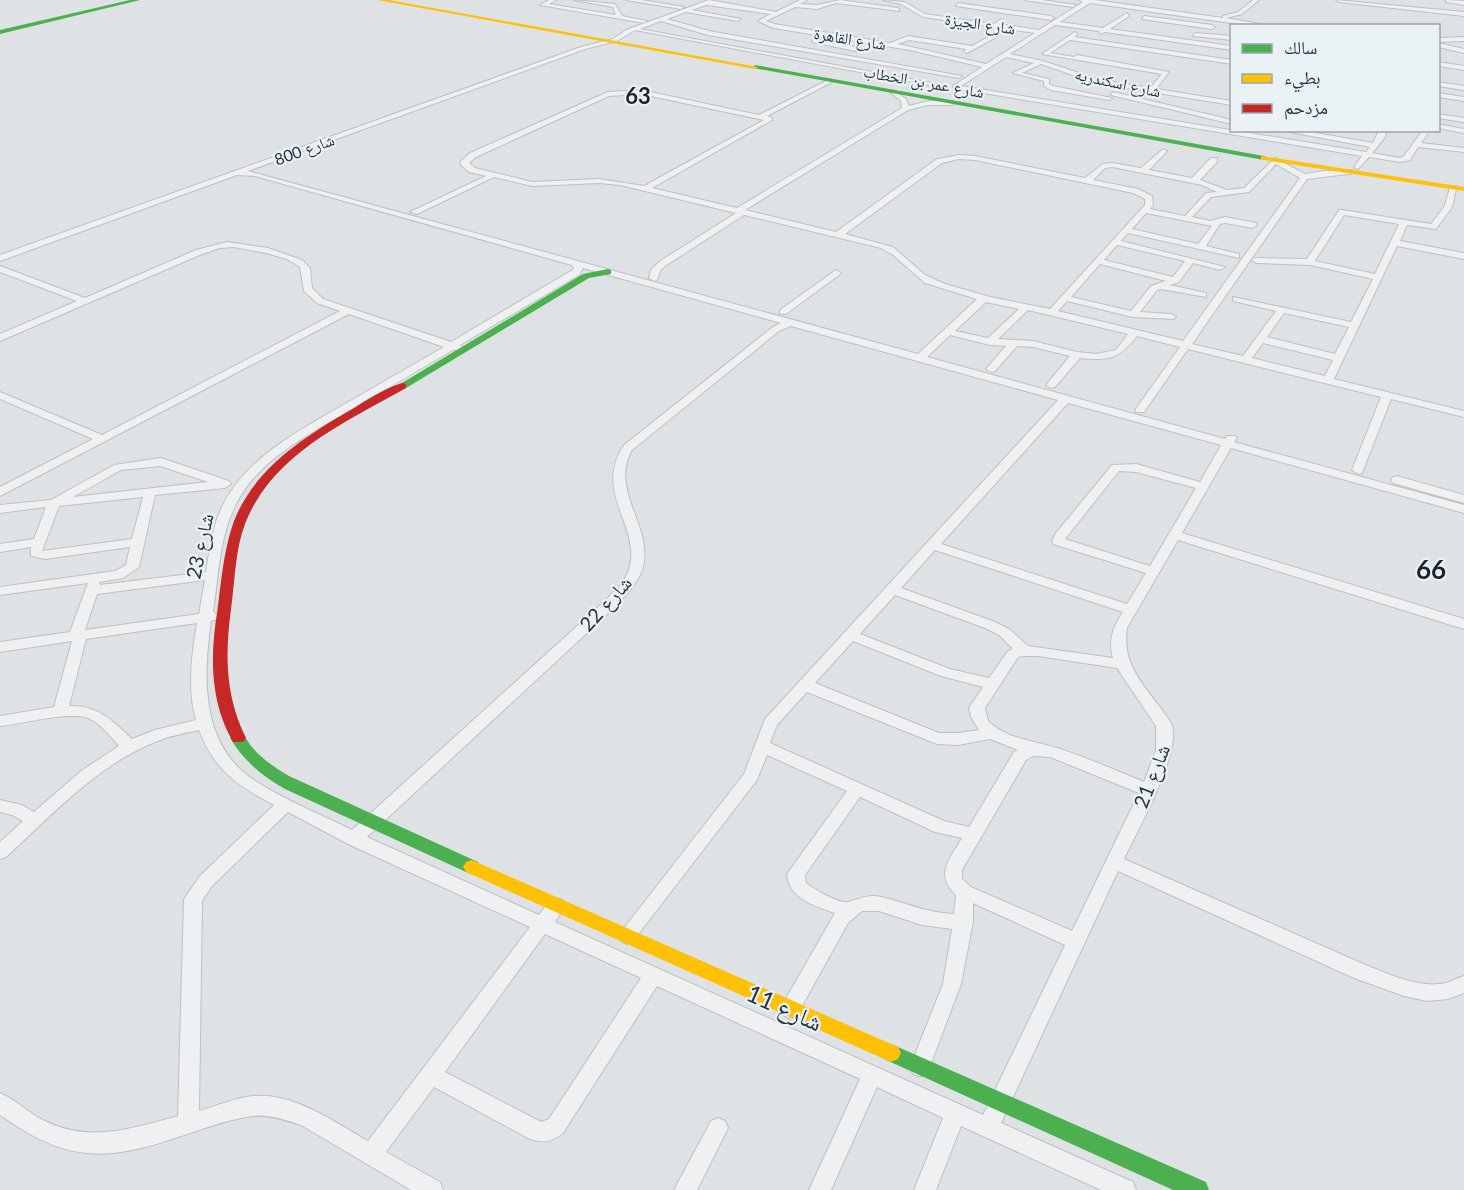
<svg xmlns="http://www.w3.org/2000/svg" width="1464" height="1190" font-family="Lato,'Noto Naskh Arabic',sans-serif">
<rect width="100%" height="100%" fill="#dfe2e5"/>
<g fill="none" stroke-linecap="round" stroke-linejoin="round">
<defs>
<path id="street" d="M549,0h7l-7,4 67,11 -3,-8 -39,-7 41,4 7,12 25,5 -3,2 -104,-18z
M626,0h15l43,7 -3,2z
M709,0l67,12 24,-12h7l-7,4 17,1 23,-5 58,8 2,3 -64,-8 -19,6 -22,-2 -29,14 8,3 116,19 18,-7 64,10 22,-12v-7l-71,-10 -22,-13 -18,-4 22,2 20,12 69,10 7,-5 3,2 -4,3 39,6 44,-28 -4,-2h15l129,18v-2l15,-4 15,-12h6l-17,14 -16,4 45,8h-19l-162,-23 -30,19 43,6 24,-15 2,3 -19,13 122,17v4l-127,-18 -4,2 -2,-3 -44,-6 -45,29 33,7 54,18 53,9 12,-14 -120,-20 33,-22 3,2 -4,3 158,23v4l-162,-24 -20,13 24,4 3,-2 92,17 -13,17 76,12v4l-136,-22 -55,-19 -19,9 27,6v5l4,2 59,12 -3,2 -58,-10 -7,-4v-5l-31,-8 21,-10 -28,-6 -45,29 405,66 4,-5 -90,-17h19l74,13 6,-13h7l-1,7 -13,16 28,5 4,-2 19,-26h7l-9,13 43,5v4l-46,-5 -8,13 -10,2 -31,-5 -11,12 -4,-2 8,-11 -409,-68v-2l29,-19 -72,-17 -137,-22 -15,-7 13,-7 -65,-9 -14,5 49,9 -3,2 -52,-9 -19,7 42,12 253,45 -3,2 -251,-43 -47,-14 -21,8 308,57 -3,2 -310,-58 -18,11 -32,8 -337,122 670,183 59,-55 -52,-16 -32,-28 -12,-7 -137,-33 -79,51 -5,5 -3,9 -3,1 -5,-3 2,-8 8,-8 77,-49 -116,-28 -21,-2 -67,3 -38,-9 -77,37 -7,-2 76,-36 -17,-4 -8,-7v-4l9,-8 138,-61 33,-2 118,25 71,-36 2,3 -65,34 5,2v2l-120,68 85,20 165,-100 -1,-7 -11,-9 3,-2 13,9 3,7 19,-5h24l3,2 -3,2h-24l-20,5 -163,100 91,22 101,-73 22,-4 16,1 110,22 18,-14 9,-1 29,5 22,-19 4,2 -18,19 43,8 19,-20h6v4l-17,18 27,10 17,-2 31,-30 30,16 19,-3 27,-1v4h-3l-41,5 -115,165 51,12 33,-45 -43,-10v-4l118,25 22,-43 -63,-14 -54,-2 -4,-3 1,-2 54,1 32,-49h3l89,14 13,-17 6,-19 7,-2 -5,21 -16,22 -29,-4 -7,16 64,12v6l-67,-13 -63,133 130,32v6l-73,-18 -29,74 -4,1 -6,-4 29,-73 -193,-48 -44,63h-8l-1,-2 45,-63 -43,-11c-18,23 -28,25 -57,22l-25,29 -4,1 -5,-3 24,-29 -37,-9 -16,-1 -22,25 -4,1 -5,-3 20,-23 -16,-1 -40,-10 -23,22 298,82 2,-3h8l2,2 -3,4 230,63v8l-233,-65 -49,85 282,86v10l-286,-89 -51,88c-5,33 13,53 32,78 4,6 10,13 13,19 9,29 -35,106 -48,134l244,107c24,9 52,23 78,17 6,-2 12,-5 18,-7v17l-16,6 -21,2 -23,-5 -50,-18 -236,-107 -117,252 132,59 3,8h-35l-140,-64 -25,64h-22l29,-72 -66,-31 -46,103h-22l51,-111 -203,-93 -94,147c-11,9 -22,11 -35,5l-94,-51 -48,65 54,30 3,8h-32l-110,-65c-15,-5 -34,-11 -49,-9 -54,8 -110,43 -165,37 -34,-3 -60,-20 -87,-38v-22c17,7 30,22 47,29 45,21 86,6 131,-6l6,-217 16,-23 74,-71c-36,-19 -60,-35 -75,-75 -14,3 -30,6 -44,12 -59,24 -103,73 -149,115l-6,2v-17l23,-21 -11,-6 -12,-3v-12l22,5 12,7 47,-41 38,-25c-9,-10 -19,-23 -31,-28 -20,-7 -65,6 -88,8v-10l54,-9 18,-66 -72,11v-10l70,-10 18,-49 -88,12v-8l115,-16 11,-6 4,-18 -85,12 -14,-3v-9l-31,5v-8l34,-5 12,-32 -46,6v-8l51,-5 63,-35 47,-7 68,23 2,3 -6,4 -70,7 -16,72 -16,11 -24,4 1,3 106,-13c4,-23 6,-46 17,-67 25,-49 76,-74 122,-101 33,-19 66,-38 99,-57l-95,-33 -349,182v-9l93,-48 -93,-40v-7l102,43 238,-124 -23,-8 -13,-12 -4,-24 -13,-8 -21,-6 -32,-6 -14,1 -18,6 -202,87v-7l77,-33 -77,-29v-6l85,32 111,-48 31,-8 41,6 34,12 8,8 2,20 11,11 128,43 123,-73 -2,-4 -317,-89 -18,-1 -237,86v-6l581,-208 32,-8 13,-9zM1000,28l35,5 -49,31 -88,-20 11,-4 57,9 -2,2 3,2 31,-17 3,-5zM641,94l123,26 -120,66 -45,-7 -67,3 -57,-14 -6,-5 7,-6 133,-61zM959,159l16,1 158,33 12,6v6l-95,104 -60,-12 -45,-13 -20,-9 -32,-28 -48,-13 97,-71zM1276,164l24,14 -117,163 -125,-30 9,-10 66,16 41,2 2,-2 -5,-3 -31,-2 17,-22 4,-1 45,8v-4l-36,-8 9,-3 14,-19 27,7 5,-3 -104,-26 7,-8 111,25v-4l-33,-8 14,-22 5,-1 28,5 4,-3 -1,-2 -31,-6 -15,4 -18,-4 19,-20 38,-5zM1112,167l90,18 15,7 -11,1 -21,23 -35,-7 3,-4 -1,-9 -14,-7 -45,-9 12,-12zM1146,213l66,13 -14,18 -66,-15zM1344,215l55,9 -24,50 -60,-13zM1117,245l68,16 -12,16 -69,-17zM1100,264l66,17 -15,5 -20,25 -60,-14zM583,268l198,55 -8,4 -149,118c-35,52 29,89 -1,137 -4,6 -11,11 -16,17l-255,231c-30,-15 -70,-31 -98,-50 -54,-35 -51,-104 -43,-159l7,-2 2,-3 -7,-4c5,-32 6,-69 19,-99 21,-53 80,-80 126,-107 32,-19 63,-38 95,-56h9l1,-2 -3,-3 119,-70zM986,302l33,7 -31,29 -33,-7zM1028,310l100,24 -12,16 -20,4 -19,-2 -44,-11 -35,-2zM1284,313l65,14 -14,27 -68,-17zM791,326l267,74 -293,319 -21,55 -126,162 3,5 6,3 6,-3 124,-161 10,-25 80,36 -60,83c2,25 28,32 48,39l-55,96 3,6 7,3 7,-3 51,-92 14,-12h17l43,14 30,4 -9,55 -33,83 3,7 7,2 7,-2 34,-90 12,-62v-19l92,42 -82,170 -428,-193 11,-17 -3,-5c-12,-5 -17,6 -24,15l-172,-78 250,-232c10,-12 22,-23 26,-38 10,-41 -34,-77 -11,-117l147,-119zM1263,343l70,17 -8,16 -73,-18zM1068,403l153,42 -21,37 -64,-18 -24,1 -56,68 -4,8 1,3 93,29 -19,31 -186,-60zM160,466l48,16 -135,15 48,-27zM1119,471l17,1 60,16 -46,78 -85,-27zM143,497l-11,42 -90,12 17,-45zM935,550l188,62c-10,15 -15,28 -10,46l-85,-12 -19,-17 -14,-7 -94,-34zM205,580l-6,34 -114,16 12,-36zM895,595l90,33 14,7 14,14 -5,2 -19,27 -39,-9 -90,-35zM197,623c-5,31 -10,66 -1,97l-41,10 -23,9c-19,-18 -34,-34 -63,-33l17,-67zM853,641l88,35 42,11 -14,21 2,9 8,13 -21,3h-19l-124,-50zM1024,656h14l79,12 39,58v24l-12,32c-29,-12 -58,-25 -87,-34 -24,-8 -49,-8 -69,-27l-3,-13 33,-51zM807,692l130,52 21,1 32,-6 28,11 -4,2 -45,75 -25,-6 -174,-78 7,-18zM1033,756l17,1 89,36 -67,138 -101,-44 -9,-8v-9l64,-110zM860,797l75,35 27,6c-12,21 -28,36 -6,57l-2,19c-28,-1 -47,-11 -73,-17 -13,-3 -21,2 -33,5 -9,2 -34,-13 -42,-19l-1,-8zM288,812l60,32 182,83 -162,214c-34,-19 -74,-49 -115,-45 -18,2 -37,10 -54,15l3,-210 10,-15zM545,934l96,44 -92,141 -8,3 -96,-50z
M1024,0h18l34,5 -3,2z
M1336,0l128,12v4l-125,-14z
M1446,0l18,1v4l-18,-3z
M958,3l93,13 3,2 -3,2 -95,-14z
M1144,16l68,9 3,2 -3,2 -70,-10z
M1195,33l37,3v4l-39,-4z
M1464,37v4l-26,1 1,-4z
M814,39l46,9 3,2 -3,2 -48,-10z
M1438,43l26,6v4l-26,-6z
M1438,62l26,4v4l-26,-4z
M1438,82l26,4v4l-26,-4z
M1113,92l119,28v4l-121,-29z
M1438,93l26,4v4l-26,-4z
M1438,114l26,4v4l-26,-4z
M1438,124l26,5v4l-26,-5z
M836,270l5,3 -2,2 -53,39h-6v-4z
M1397,476l67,19v8l-71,-20 -2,-3 2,-3z
M718,1118l7,3 3,7 -31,62h-23l37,-69z"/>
</defs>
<use href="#street" stroke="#bdc0c3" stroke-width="2"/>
<use href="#street" fill="#eef0f2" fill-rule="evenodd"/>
<path fill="#4caf50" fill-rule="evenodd" d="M130,0h10l-140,34v-4z
M755,65l509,91 4,2 -4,2 -511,-92z
M608,269l3,1v4l-22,4 -183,110h-8l-1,-2 186,-112z
M238,732c7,3 9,8 13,14 10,12 24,22 38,30l189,86 3,5 -3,5 -6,2 -6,-2 -181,-83c-23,-13 -41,-28 -55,-51l3,-4z
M891,1044l315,138 3,8h-36l-289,-131 -3,-6 3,-6z"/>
<path fill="#ffc107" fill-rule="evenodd" d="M377,0h12l369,67 -3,2z
M1261,156l203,31v4l-200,-31h-3z
M472,860l426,187 3,6 -3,6 -7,3 -7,-3 -418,-187 -3,-5 3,-5z"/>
<path fill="#c62828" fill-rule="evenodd" d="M402,383l4,1v4c-60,34 -134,66 -161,136 -10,26 -10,57 -14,85 -6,46 -6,87 15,129l-3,4h-10c-23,-40 -23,-85 -16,-129 4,-29 6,-58 15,-86 17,-52 64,-85 110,-112 18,-10 39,-26 60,-32z"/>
</g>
<g text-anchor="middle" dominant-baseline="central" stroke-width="4.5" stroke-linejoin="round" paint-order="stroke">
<g font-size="16" fill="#24343f" stroke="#ebf2f5">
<text transform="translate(980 23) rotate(8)">شارع الجيزة</text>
<text transform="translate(850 38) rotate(9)">شارع القاهرة</text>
<text transform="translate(924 81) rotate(10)">شارع عمر بن الخطاب</text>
<text transform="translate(1118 82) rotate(12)">شارع اسكندريه</text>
<text transform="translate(304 149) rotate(-20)">شارع 800</text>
</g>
<g font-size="20" fill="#24343f" stroke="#ebf2f5">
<text transform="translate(199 546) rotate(-78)">شارع 23</text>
<text transform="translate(605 603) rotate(-48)">شارع 22</text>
<text transform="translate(1151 776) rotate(-69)">شارع 21</text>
</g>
<g font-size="22" font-weight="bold" fill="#172530" stroke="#ebf2f5">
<text x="638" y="95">63</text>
</g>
<g font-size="24" fill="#24343f" stroke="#ebf2f5">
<text transform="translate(785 1007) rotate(24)">شارع 11</text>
</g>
<g font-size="26" font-weight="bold" fill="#172530" stroke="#ebf2f5">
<text x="1431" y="569">66</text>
</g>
</g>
<rect x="1230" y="24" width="210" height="108" fill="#ebf2f5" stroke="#9ba6ac" stroke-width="1.5"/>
<rect x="1242" y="44" width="30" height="9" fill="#4caf50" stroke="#9ba6ac" stroke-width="1.5"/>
<text x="1284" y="54" font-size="18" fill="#24343f">سالك</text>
<rect x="1242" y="74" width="30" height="9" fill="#ffc107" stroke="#9ba6ac" stroke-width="1.5"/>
<text x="1284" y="84" font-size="18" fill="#24343f">بطيء</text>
<rect x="1242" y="104" width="30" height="9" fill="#c62828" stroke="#9ba6ac" stroke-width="1.5"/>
<text x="1284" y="114" font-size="18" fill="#24343f">مزدحم</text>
</svg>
